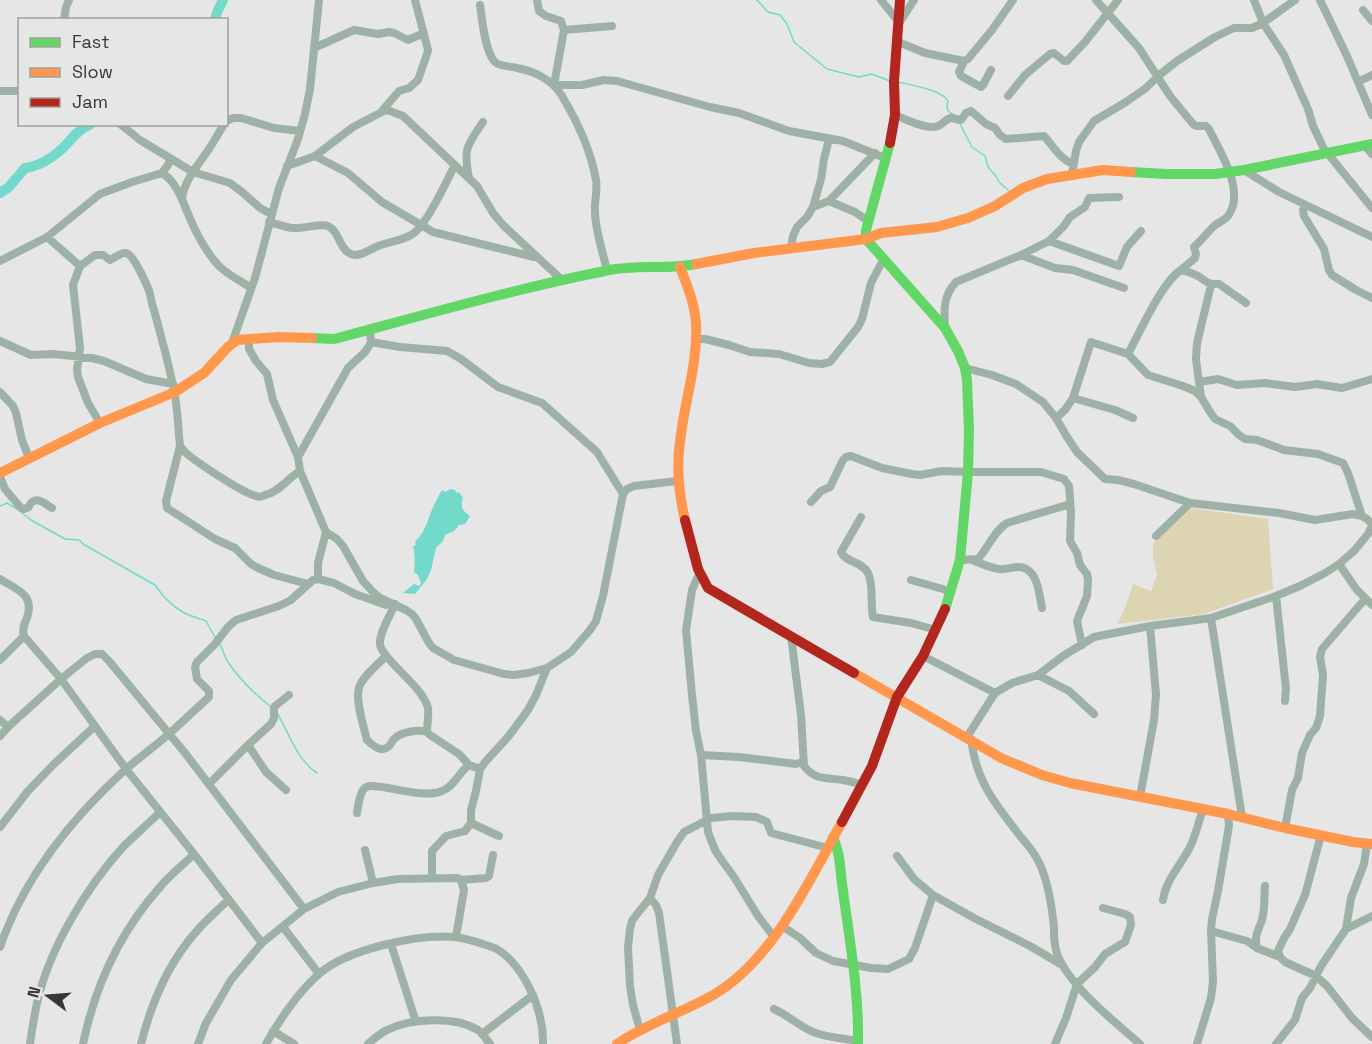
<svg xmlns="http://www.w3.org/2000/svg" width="1372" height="1044" font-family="'Space Grotesk',sans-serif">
<rect width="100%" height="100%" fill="#e5e6e5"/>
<path fill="#ddd4b4" d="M1190,508l78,11 5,70 -69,25 -87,10 7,-13 9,-27 18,7 6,-16 -4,-19v-13z"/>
<path fill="#72d9cb" d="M451,489l4,1 1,3 3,-1 4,6c-3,10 0,13 7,18l-5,8 -6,1 -5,6 -9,4 -2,6 -7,7 -5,22 -4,9 -12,15 -12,-1 11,-9 5,2 2,-3 -3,-8 -4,-3c1,-8 1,-18 -1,-26l3,-1 -1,-4c9,-7 12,-18 16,-29 3,-7 7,-15 11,-22l3,2z"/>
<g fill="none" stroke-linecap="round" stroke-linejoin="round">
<path stroke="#72d9cb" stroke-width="1.5" d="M757,0l11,12 12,3 7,9 7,18 33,27 32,8 13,-3 18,7
M898,82c13,3 44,8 50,19l-1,5 1,5 6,4
M960,124l12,23 13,9 3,11 8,9 3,6 9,8
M0,506l7,-3 10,6
M21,512l10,8 34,19 14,1 4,4 72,41 9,12 11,10 11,7 20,7 10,18
M220,645c4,5 4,12 8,17 11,17 28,33 43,45
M277,713c12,20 20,47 40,60"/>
<path stroke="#72d9cb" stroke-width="10" d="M215,20c1,-8 5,-13 8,-20
M0,193l9,-6 16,-19c15,-2 30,-12 41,-23 9,-10 12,-15 25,-21"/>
<path stroke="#9eb1a7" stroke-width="8" d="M537,0l2,11 7,5 15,5 3,9 -10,55h28l22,-5 13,1 93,26 29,6 50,18 54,10 42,17
M881,0l17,21
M1096,0l43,48 31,48 23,28 3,2h10l3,3c11,23 37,62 19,87 -4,5 -10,6 -15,11 -6,6 -12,14 -19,20l2,7 -1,4 -14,12
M1254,0l9,23 21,32 24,54 5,17 11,23 48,59
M1320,0l27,56 25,59
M480,5c2,14 5,47 15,57 5,5 16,4 22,6 17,3 36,12 45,28 15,25 29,55 34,84 2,11 -2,21 -1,32 0,17 8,41 12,58
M1363,10l9,11
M64,20l2,-13 3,-7
M899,23l15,-23
M564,30l48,-4
M896,41l29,12 39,8 4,-2 24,-29 21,-30
M314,48l40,-18 24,4 11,-2 5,1 14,7 16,-7
M964,61l-5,11 2,4 20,11 2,-2 8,-15
M1358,82l14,-7
M0,91h20
M1008,96l17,-21 25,-21 4,-1 10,8h3l18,-19 33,-42
M381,112l18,-21 10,-3 9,-8 9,-26 1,-4 -13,-50
M895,115c12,5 26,12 39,12 8,0 10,-8 17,-9 3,0 6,2 10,2l5,-7 5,-2 15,13 9,4 5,7 6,4 38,-3c10,11 15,22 29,28
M226,121l7,-3h8l33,10 26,3
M120,124l20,16 53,32 37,11 12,9 18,16 11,6
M224,124c-5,9 -10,17 -15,25 -10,15 -25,31 -27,50 9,23 20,49 37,67 9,9 22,15 32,22
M1365,146l7,8
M315,156l33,17 34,29 51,30 101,25
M287,166l28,-10 38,-29 27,-14 6,-3 4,1 13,5 74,70 16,27 10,12 59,55
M1244,170l35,22 93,45
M162,173c10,6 15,16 20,26
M1072,174l4,-23 3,-9 15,-21 32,-19 20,-14 12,-12 19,-15 38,-24 19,-9h18l11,-5 32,-23
M469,178c-6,-29 -2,-33 14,-56
M829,201l26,11 13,9
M1305,205l-2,5 1,6 20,33 5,21 3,5 24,15 16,8
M813,207l16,-6 46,-48
M269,222c8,2 15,5 23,6 10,1 30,-5 36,-2 12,6 11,23 23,28 7,4 18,-4 25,-7 11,-5 25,-6 35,-12 15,-8 35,-53 44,-70
M47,237l33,29
M1049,241l15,-15 6,-9 15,-10 4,-9 30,-1
M791,248l2,-12 4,-9 10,-10 6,-10 8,-28 3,-20 5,-20
M1021,255l34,13 18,2 51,18
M0,261l47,-24 53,-43 32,-12 30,-9 6,-8 2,-6
M945,328c-1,-18 -2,-32 11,-46l65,-27 28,-14 70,25 8,-19 14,-16
M249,338v11l7,12 11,13 6,26 25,57 2,14 26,61 11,7 6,7 20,35 10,11 7,6 26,12 6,4 4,5 13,24 4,5 21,12 50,14 10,1 14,-2 19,-5 24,-16 19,-22 6,-9 7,-25 20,-102 4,-5 7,-3 43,-5
M696,339h9l24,6 21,7 29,2 30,9 13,1 8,-2 28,-35 4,-8 9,-36 12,-23
M0,341l31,14 22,-1 39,4 12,3 42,18 27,5
M371,342l29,5 47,4 14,8 37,28 44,16 55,49 26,42
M232,343l23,-65 24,-90 19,-49 7,-25 5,-25 9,-89
M1128,354c12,-22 34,-72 53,-84 5,1 11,3 15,5 10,5 10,10 23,9l27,19
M965,368l27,7 24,9 27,18 13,16 11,19 10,15 28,27 13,1 16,4 56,19 89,10 36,7 38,-6 9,2 5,3 5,5
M1199,382l19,-3 19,6 28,-2 30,4 22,-3 25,4 30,-9
M0,392l13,14 3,7 6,27 7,18
M1201,397l-5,-38 1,-16 14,-58
M1073,398l42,12 18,8
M1056,418l9,-8 8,-12 18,-56 37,12 20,21 35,11 12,5 6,6 9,15 5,7 15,7 9,9 6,4 12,1 27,10 34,4 25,9 5,10 14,43
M100,423l-12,-20 -10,-26 -1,-7 3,-22 -7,-63 7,-19 15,-11h8l7,5c5,-2 11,-8 16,-7 7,1 19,28 22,35 3,7 3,15 6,22 7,27 15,53 20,81 4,18 4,37 6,55l4,5c10,10 59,42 72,45 4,1 5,1 9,-1 14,-3 23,-17 35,-24
M180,446l-14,55 1,7 48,31 20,9 16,16 5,3 18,8 34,9
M298,457l50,-89 17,-16 4,-6 2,-4 -1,-12
M0,477l5,12 16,19 3,1c8,-3 2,1 7,-6 7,-7 14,1 21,5
M811,502l10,-11 9,-4 13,-27 3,-3 5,-1 31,12 30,6 8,1 22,-4 26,1h73l23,7 5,7 2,26 -1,29 7,12 3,12 7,9 1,6 -1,16 -10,25 5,24
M861,517l-20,35c5,11 21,9 27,21 6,12 2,31 5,44l38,6 25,7
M1156,536l34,-33
M960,560l18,-1c10,-11 16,-28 29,-36l63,-19
M972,560c8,3 18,8 27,9 6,1 13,-2 19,-2 20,0 21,27 24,41
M1339,564l18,26 15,15
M699,574l-7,16 -6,40 6,65 4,36 5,24 7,77 7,18 8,12 11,15 24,39 16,21
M0,579c17,11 35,15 27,39 -3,6 -5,11 -3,18l37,43 65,90 68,85 68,89
M318,579v-16l8,-31
M911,580l39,11
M1276,596l10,93 -1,12
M395,604c-4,10 -16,29 -15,40 1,15 43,42 48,64 1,8 -1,16 -1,24l3,3 29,19 10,11 11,4
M1211,618l31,199
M791,636l10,79 3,51c12,15 22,11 39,14 7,1 13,3 19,5
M386,656c-7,7 -25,22 -27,32 -4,13 5,39 8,52 5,5 14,13 21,7 3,-2 4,-6 6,-8 7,-7 24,-10 33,-7
M923,656l72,37
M0,660l24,-24
M1038,675l31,16 25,23
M0,720l8,7
M0,736l8,-9 53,-48 26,-21 8,-4h7l7,7 76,92 119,156
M967,737l28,-44 17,-10 26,-8 25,-19 31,-19 56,-11 61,-8 65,-22 24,-10 25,-13 14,-9 15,-13 14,-17 4,-9
M971,739c5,41 22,62 46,93 6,8 14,16 19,25 11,18 16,50 18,71 0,7 0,15 2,22 9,33 59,72 84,94
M248,745l18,27 20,18
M701,755l38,2 57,7 7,-2
M209,784l39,-39 23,-21 3,-6v-11l15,-12
M1140,797l14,-77 2,-26 -6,-68
M357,813c1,-6 2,-17 6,-23 2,-3 5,-4 8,-4 20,0 53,13 71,5 12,-4 17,-19 27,-26
M0,827l28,-36 26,-27 41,-38
M1285,828l7,-38 6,-12 4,-25 8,-18 6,-7 4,-12 3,-41 -3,-18 2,-8 43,-50
M1321,835l-16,60 -15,34 -6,9 -6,13 2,6 5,5 31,14 11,10 25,32 20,19
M499,836l-28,-13v-13l5,-19 4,-22 6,-8 22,-24 20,-27 8,-15 11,-27
M365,850l8,33
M897,856l17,23 19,16 41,23 56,28 32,19
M432,878v-27l14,-15 19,-5 6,-8
M461,880l25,-2 3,-2 4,-21
M650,898l6,7 3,8 18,131
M1163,900c3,-21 19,-36 28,-55 5,-11 8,-24 12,-36
M782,926l18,12 16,15 17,8 38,7 17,1 21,-10 6,-11 18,-53
M283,927l36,47
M1346,929l26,-13
M1211,931l36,10 10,7 23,9
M391,944l25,78
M0,947c24,-70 72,-129 126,-178 14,-12 29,-23 43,-35 13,-12 27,-25 40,-37v-6l-12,-12 -2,-12 2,-5 18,-18 13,-17 8,-7 43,-14 12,-6 22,-20 5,-1 16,4 21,11 31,11
M1257,948c-3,-12 1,-17 5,-28 3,-11 2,-23 3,-34
M774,1009c13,6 24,16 37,22 14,7 32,7 47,10
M640,1030l-7,-25 -3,-19 -2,-39 2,-18 2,-8 5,-7 13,-16 8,-23 19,-33 7,-10 27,-14 21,-2 24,1 11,5 4,11 57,15
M273,1031l21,13
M482,1034l51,-39
M30,1044c2,-14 4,-27 7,-41 12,-54 49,-115 86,-156 12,-12 25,-23 37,-35
M83,1044c12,-58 38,-113 77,-157 10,-12 23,-22 34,-33
M141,1044c10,-40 27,-80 54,-111 10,-12 22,-22 33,-33
M198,1044l8,-21 25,-43 31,-37 42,-34 34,-17 35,-9 25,-4 60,-1 3,2 3,10 -8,47
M266,1044c12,-22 33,-53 53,-70 28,-25 99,-40 135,-37 14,1 28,7 41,11 29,16 49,63 48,96
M368,1044c6,-5 12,-11 19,-14 24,-12 68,-14 91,0 5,4 8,9 12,14
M1055,1044l11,-26 11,-34 18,-17 10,-13 20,-12 6,-17 -1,-8 -5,-3 -22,-6
M1197,1044l14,-46 2,-17 -2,-50 1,-12 6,-28 11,-65 -1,-12
M1276,1044l19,-24 7,-22 8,-10 11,-22 25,-37 5,-31 13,-34 3,-20"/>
<path stroke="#63d668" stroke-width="10" d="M890,143l-24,87v9l79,89 13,23 7,17 2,12 2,50 -1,42 -8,88 -15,49
M1131,172l35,2h49l29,-4 128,-26
M312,338l22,1c90,-24 180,-50 271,-68 30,-7 61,-1 91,-7
M833,837c8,18 7,35 10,54 7,52 16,101 15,153"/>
<path stroke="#ff974d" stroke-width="10" d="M696,264l58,-11 112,-14 15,-6 56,-6 31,-9 27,-12 28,-18 24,-9 56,-9 28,2
M680,267c7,18 15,37 16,57 2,40 -12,79 -16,118 -4,27 -1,52 5,78
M0,473l100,-50 75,-31 29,-19 24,-26 9,-7 41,-3 34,1
M854,673l147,85 41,17 28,8 158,31 57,14 68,14 19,2
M617,1044c8,-5 15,-10 24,-14 24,-13 50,-22 74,-36 59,-36 94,-113 127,-172"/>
<path stroke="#b3261e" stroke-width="10" d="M890,143l5,-28 -1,-34 6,-81
M685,520l13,49 10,19 146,85
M842,822l30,-56 25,-69 26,-41 22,-47"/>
</g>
<rect x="18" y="18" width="210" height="108" fill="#e5e7e4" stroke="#9fa19e" stroke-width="1.5"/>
<rect x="30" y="38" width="30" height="9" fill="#63d668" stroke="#9fa19e" stroke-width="1.5"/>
<text x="72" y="48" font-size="18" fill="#373736">Fast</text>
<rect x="30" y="68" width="30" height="9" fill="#ff974d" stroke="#9fa19e" stroke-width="1.5"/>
<text x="72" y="78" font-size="18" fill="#373736">Slow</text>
<rect x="30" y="98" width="30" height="9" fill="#b3261e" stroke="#9fa19e" stroke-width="1.5"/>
<text x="72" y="108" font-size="18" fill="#373736">Jam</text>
<g transform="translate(48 996) rotate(286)" stroke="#e5e7e4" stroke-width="4.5" paint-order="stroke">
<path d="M0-4.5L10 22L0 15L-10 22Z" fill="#373736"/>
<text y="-9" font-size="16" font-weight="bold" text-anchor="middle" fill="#373736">N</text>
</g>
</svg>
